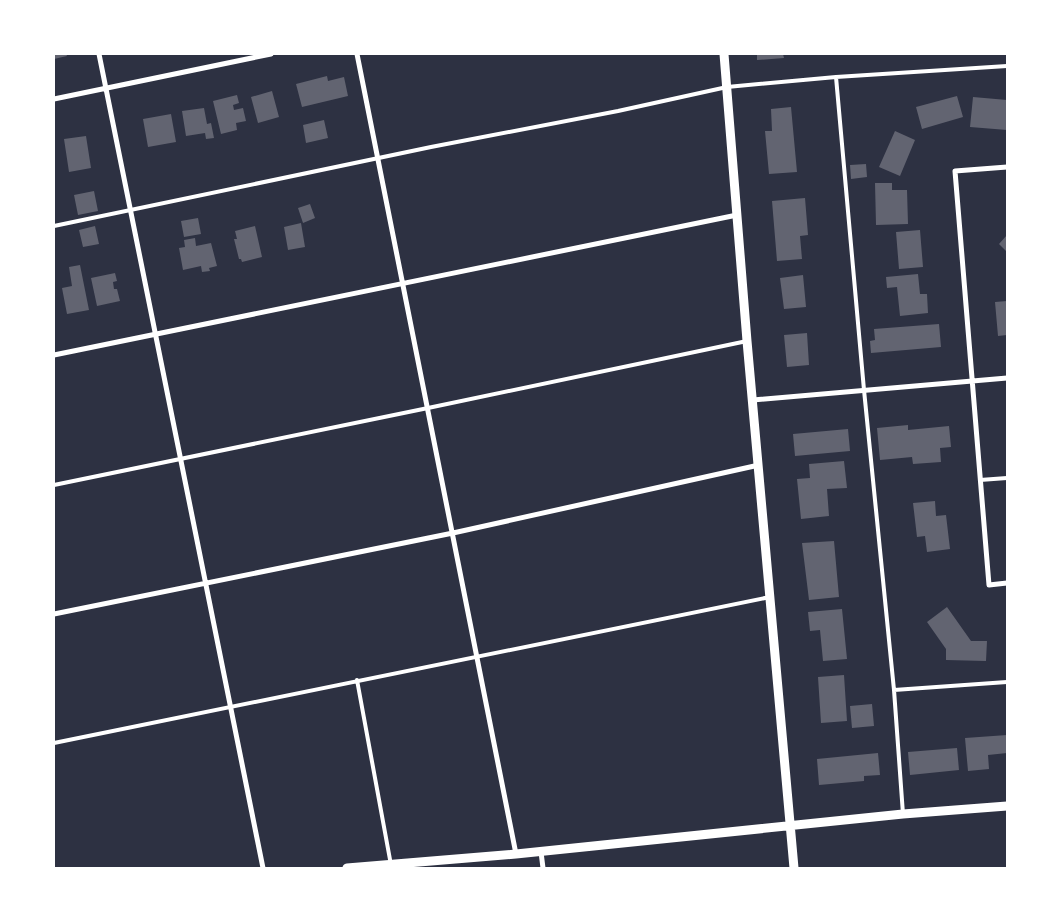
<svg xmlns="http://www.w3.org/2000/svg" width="1061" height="922" font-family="'Exo 2',sans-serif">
<rect width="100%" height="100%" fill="#2d3142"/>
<path fill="#626471" d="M54,54h12l1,2 -13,3z
M757,54h26l1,4 -27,2z
M327,76l1,5 16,-4 4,19 -46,11 -6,-23z
M272,91l7,26 -21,6 -7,-26z
M237,95l2,8 -6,2 1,5 9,-2 3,13 -10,2 1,7 -16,4 -8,-33z
M957,96l6,21 -41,12 -6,-22z
M973,97l34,3v30l-37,-3z
M791,107l6,65 -28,2 -4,-43h7l-1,-22z
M204,108l3,16 4,-1 3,15 -8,1 -1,-6 -19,3 -4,-25z
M171,114l5,28 -28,5 -5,-28z
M324,120l4,18 -22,5 -3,-18z
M895,131l20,9 -15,36 -21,-9z
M86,136l5,32 -22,4 -5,-33z
M866,164l1,13 -16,2 -1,-14z
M875,183h17v7h15l1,34 -32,1z
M94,191l4,20 -20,4 -4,-20z
M805,198l3,37 -8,1 2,23 -25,2 -5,-60z
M310,204l5,14 -12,5 -5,-15z
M198,218l3,16 -17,3 -3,-16z
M301,223l4,24 -17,3 -4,-23z
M95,226l4,18 -16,3 -4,-17z
M255,226l7,31 -20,5 -1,-3h-2l-5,-20h3l-2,-8z
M920,230l3,37 -24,2 -3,-37z
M1007,235v17l-8,-8z
M195,238l1,8 15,-3 6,23 -8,2 1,3 -8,1 -1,-6 -18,4 -4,-22 6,-1 -1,-7z
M80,265l9,45 -22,4 -5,-26 10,-2 -3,-19z
M115,273l2,8 -4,1 1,7h3l3,12 -23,5 -6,-28z
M918,274l2,20h7l1,19 -28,3 -3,-29 -10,1 -1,-11z
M803,275l3,32 -22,2 -4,-31z
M1007,301v34l-9,1 -3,-34z
M939,324l2,23 -70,6 -1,-12 5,-1 -1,-11z
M807,333l2,32 -22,2 -3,-32z
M908,425v5l41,-4 2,21 -11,1 1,14 -28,2 -1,-7 -32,3 -3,-32z
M848,429l2,22 -55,5 -2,-22z
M844,461l3,27 -20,1 2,27 -28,3 -4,-40 13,-1 -1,-14z
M935,501l1,15 10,-1 4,34 -23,3 -2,-16 -8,1 -4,-34z
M834,541l5,56 -30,3 -7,-57z
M947,607l24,34h16l-1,20 -40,-1v-11l-19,-27z
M842,609l5,50 -24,2 -3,-31 -10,1 -2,-19z
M844,675l3,46 -26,2 -3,-46z
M872,704l2,22 -22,2 -2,-22z
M1007,735v18l-19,2 1,14 -21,2 -3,-33z
M957,748l2,22 -49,5 -2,-23z
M878,753l2,22 -16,1v5l-45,4 -2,-26z"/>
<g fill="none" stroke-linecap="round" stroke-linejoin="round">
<path stroke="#fff" stroke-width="4" d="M836,77l28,313 30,300 9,124
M54,226l377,-79 187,-36 109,-24 109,-10 171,-11
M980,480l27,-2
M54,485l374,-77 319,-67
M357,680l34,185
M894,690l113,-8
M54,743l716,-146"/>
<path stroke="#fff" stroke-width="5" d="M99,54l164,814
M357,54l159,800
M54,99l217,-45
M1007,167l-52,4 34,414 18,-2
M54,355l683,-140
M753,400l254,-22
M54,614l399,-81 306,-68
M541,852l2,16"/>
<path stroke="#fff" stroke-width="9" d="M724,54l23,287 47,527
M347,868l169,-14 387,-40 104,-8"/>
</g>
<rect width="1061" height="922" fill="none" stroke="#ffffff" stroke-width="110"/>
</svg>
